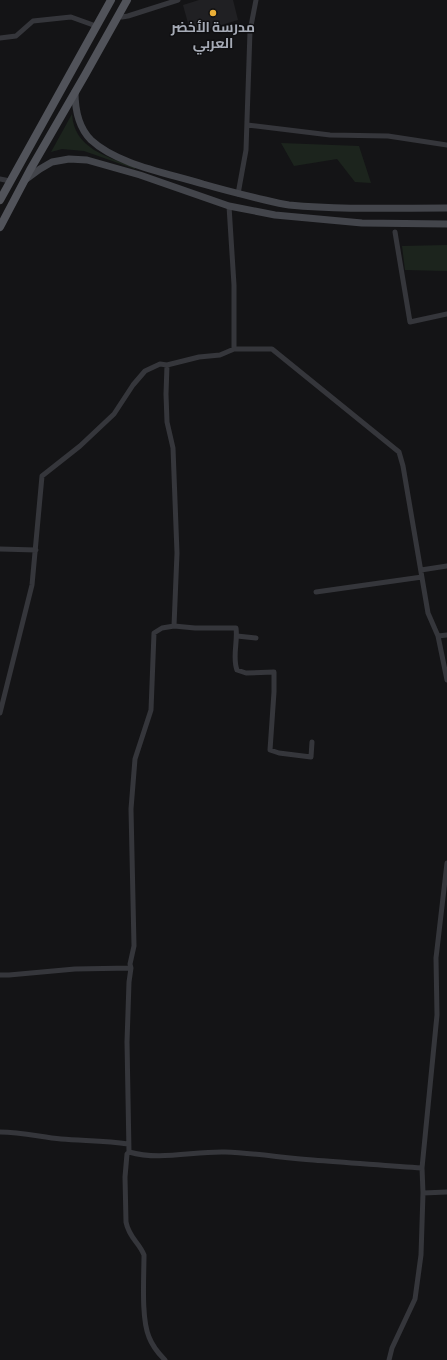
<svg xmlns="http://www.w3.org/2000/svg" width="447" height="1360" font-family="'Alegreya Sans',Cairo,sans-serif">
<rect width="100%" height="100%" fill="#141416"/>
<path fill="#202023" d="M199,0h34l5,20 -47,14 -8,-29z"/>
<path fill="#1c241d" d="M72,114c2,35 36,43 63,53v2l-51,-18 -22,-2 -11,3z
M281,143l78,3 12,37 -16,-1 -18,-23 -43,7z
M447,245v26l-42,-1 -3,-24z"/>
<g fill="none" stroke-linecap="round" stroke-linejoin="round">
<path stroke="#35363b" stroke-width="5" d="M118,15l4,2 6,-1 50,-16
M0,38l16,-2 17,-15 38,-4 25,9
M247,125l83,10 58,1 59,9
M0,179l10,2
M238,194l8,-44 4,-119 6,-31
M229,206l5,79v64
M395,232l15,90 37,-8
M0,549l36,1
M421,570l26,-4
M316,592l106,-15
M174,626l21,2h41c2,14 -4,29 1,42l9,3 28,-1v20l-4,58 9,3 32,4 1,-15
M237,636l19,2
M438,636l9,-1
M0,713l32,-128 10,-109 38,-30 34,-32 19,-29 12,-14 15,-7 7,1
M0,975h9l66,-6 56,-1
M0,1132c21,0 41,5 61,7 22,2 45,1 67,5
M129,1152c31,9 65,-1 96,0 30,1 59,6 88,8 36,3 72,5 109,8
M423,1193l24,-1
M165,1360c-6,-6 -13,-15 -16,-23 -8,-19 -5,-60 -5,-82 -5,-13 -15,-17 -18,-33l-1,-45 2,-23 2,-2 -2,-110 2,-60 2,-14 -1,-4 4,-18 -3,-137 4,-50 16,-49 3,-77 8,-5 12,-2 3,-73 -4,-105 -6,-26 -1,-28 1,-29 32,-8 21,-2 14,-6h38l127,103 4,14 25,147 10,23 9,44
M389,1360l3,-12 23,-49 6,-44 2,-62 -1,-25 15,-153 -1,-57 11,-95"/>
<path stroke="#43454b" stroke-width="7" d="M75,92c0,17 3,35 16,48 27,25 77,33 112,44 21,6 41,11 62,16 8,2 16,4 24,5 53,5 105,3 158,3
M25,180l15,-11 12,-7 17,-3 18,1 53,15 89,31 46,9 87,8 85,1"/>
<path stroke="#51535a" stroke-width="8" d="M0,200l111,-200
M0,227l30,-57 55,-95 42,-75"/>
</g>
<circle fill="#ebaf37" stroke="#0f0f11" stroke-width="1.5" cx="213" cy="13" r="4"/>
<g text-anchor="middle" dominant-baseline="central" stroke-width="3" stroke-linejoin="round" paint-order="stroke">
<g font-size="14" font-weight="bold" fill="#a6abb6" stroke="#0f0f11">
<text x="213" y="28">مدرسة الأخضر<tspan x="213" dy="16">العربي</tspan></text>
</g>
</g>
</svg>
